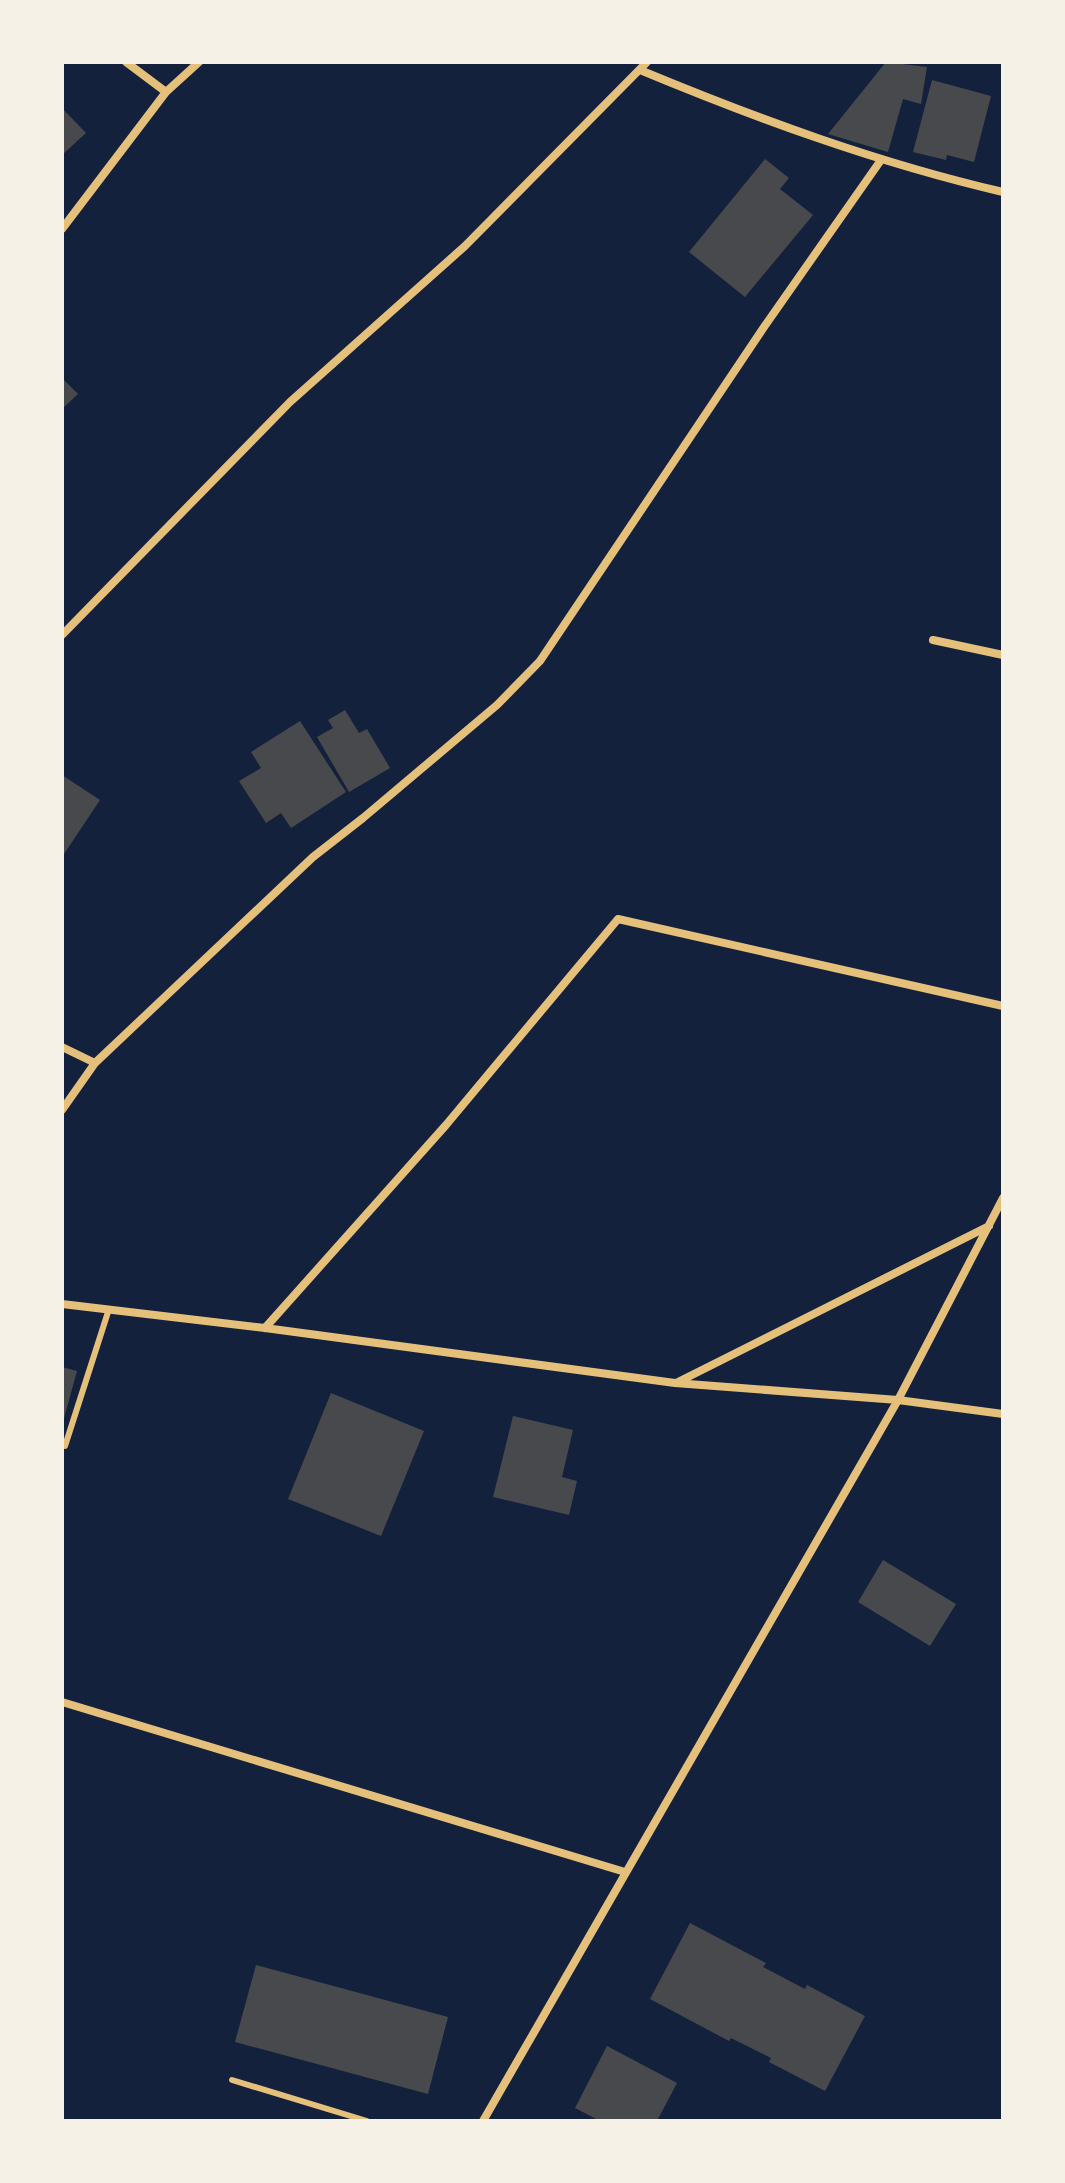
<svg xmlns="http://www.w3.org/2000/svg" width="1065" height="2183" font-family="Mulish,sans-serif">
<rect width="100%" height="100%" fill="#14213d"/>
<path fill="#48494c" d="M886,62l41,5 -6,37 -18,-5 -15,53 -60,-18z
M932,80l59,16 -17,66 -27,-7 -1,5 -33,-8z
M62,108l24,25 -24,22z
M765,159l24,19 -9,11 33,26 -68,82 -56,-45z
M62,378l16,16 -16,15z
M345,710l14,23 8,-4 23,39 -41,24 -32,-55 16,-9 -5,-8z
M300,721l46,71 -55,36 -10,-15 -15,10 -27,-42 22,-13 -10,-16z
M62,775l38,25 -38,57z
M62,1367l15,4 -14,51 -1,-1z
M331,1393l93,38 -43,105 -93,-37z
M513,1416l60,14 -11,47 15,4 -8,34 -76,-18z
M883,1560l73,44 -26,42 -72,-44z
M690,1923l76,40 -3,4 42,22 2,-4 58,31 -40,75 -56,-29 2,-4 -40,-20 -2,3 -79,-42z
M256,1965l192,52 -20,77 -193,-52z
M607,2046l70,37 -20,38h-57l-25,-13z"/>
<g fill="none" stroke-linecap="round" stroke-linejoin="round">
<path stroke="#e5c07b" stroke-width="6" d="M65,1446l44,-137
M232,2080l135,41"/>
<path stroke="#e5c07b" stroke-width="8" d="M126,62l40,30
M640,70c118,49 238,93 363,122
M62,229l104,-137 33,-30
M62,635l228,-233 175,-156 182,-184
M933,640l70,15
M62,1047l33,16
M62,1110l33,-47 218,-206 50,-39 134,-113 43,-44 224,-334 117,-167
M62,1304l203,24 410,55 223,17 105,14
M265,1328l181,-203 172,-206 385,87
M676,1383l313,-157
M62,1702l563,170
M483,2121l415,-721 105,-202"/>
</g>
<rect width="1065" height="2183" fill="none" stroke="#f6f1e7" stroke-width="128"/>
</svg>
